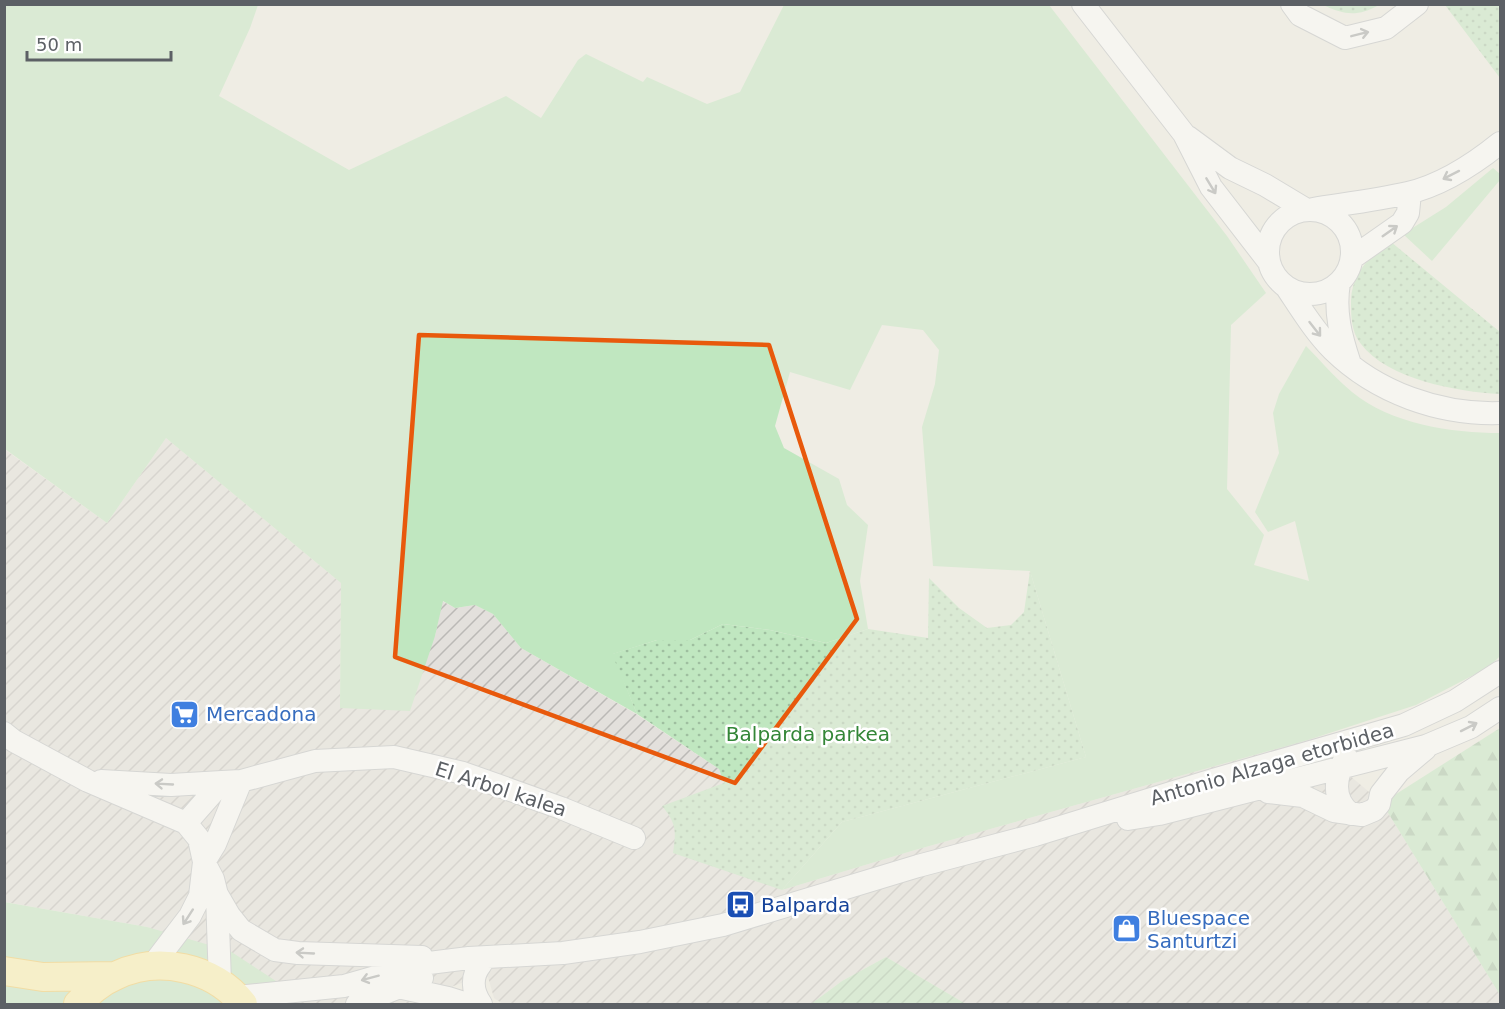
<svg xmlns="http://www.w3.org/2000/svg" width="1505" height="1009" font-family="'DejaVu Sans',sans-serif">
<defs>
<pattern id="industrial-furrows" width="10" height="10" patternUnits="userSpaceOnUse" patternTransform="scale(1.5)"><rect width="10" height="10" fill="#e3e0dc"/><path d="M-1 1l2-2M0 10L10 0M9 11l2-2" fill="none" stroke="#bbb9b6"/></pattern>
<pattern id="forest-firs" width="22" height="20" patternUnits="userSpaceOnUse" patternTransform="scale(1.5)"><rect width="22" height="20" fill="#c0e7c0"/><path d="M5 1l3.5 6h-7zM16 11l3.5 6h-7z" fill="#9fbfa0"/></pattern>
<pattern id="park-dots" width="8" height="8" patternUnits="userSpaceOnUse" patternTransform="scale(1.5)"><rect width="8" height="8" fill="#c0e7c0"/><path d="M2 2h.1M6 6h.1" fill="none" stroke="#9fbfa0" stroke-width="1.8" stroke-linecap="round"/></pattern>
<pattern id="garden-furrows" width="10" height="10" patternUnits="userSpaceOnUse" patternTransform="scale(1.5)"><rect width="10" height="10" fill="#c0e7c0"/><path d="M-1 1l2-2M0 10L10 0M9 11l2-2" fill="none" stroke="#9fbfa0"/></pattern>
</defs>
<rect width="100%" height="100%" fill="#efede4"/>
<path fill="url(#industrial-furrows)" d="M166,438l175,145 -1,125 95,-72 7,-35 13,7 20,-3 18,9 28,34 115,66 83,55 5,14 -54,33 5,9 1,9 106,56 133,-40 393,-110 74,63 118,192v9h-534l-80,-47 -44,24 -31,23h-308l-9,-6 -6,-21 -24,5 -57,22h-112l-16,-21 -132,-56 -142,-25 -1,-453 103,74z"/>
<path fill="#c0e7c0" d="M5,5h253l-8,23 -31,68 130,74 157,-74 35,22 37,-58 8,-6 57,28 4,-5 60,27 33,-12 44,-87h265l178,231 39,57 -35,32 -4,164 37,46 -10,30 55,16 -14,-60 -27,11 -13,-20 24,-59 -6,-40 6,-19 27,-48c15,15 29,32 46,46 39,32 99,41 148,41v223l-11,11 -73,38 -108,35 -393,110 -133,40 60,-68 244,-65 -56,-186 -97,-5 -11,-139 13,-43 4,-34 -16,-20 -41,-5 -32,65 -60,-18 -15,54 9,22 55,31 8,26 21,20 -8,56 8,48 -42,14 -56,-13 -47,-6 -33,16h-33l-44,14 24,60 -116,-66 -28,-34 -18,-9 -20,3 -12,-7 -8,35 -25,75 -70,-3 1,-125 -175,-145 -59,85 -102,-74z
M1493,168l7,6v6l-68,81 -29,-27 43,-27z
M4,902l143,25 83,24 49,32 16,21h-290z"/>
<path fill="url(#forest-firs)" d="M1500,728v267l-118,-192z"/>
<path fill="url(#park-dots)" d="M1323,5h56c-22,12 -34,10 -56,0z
M1445,5h55v73z
M1391,242l109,90v62c-42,-2 -113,-15 -139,-50 -10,-12 -10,-29 -10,-44 1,-27 19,-45 40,-58z
M1030,571l56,186 -244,65 -60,68 -109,-37c3,-22 4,-29 -11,-47l62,-23 -5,-14 -82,-55 -25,-60 45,-14h33l33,-16 47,6 56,13 42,-14 60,9 1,-60 30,30 28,20 24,-3 13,-13z"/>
<path fill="url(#garden-furrows)" d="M886,957l80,47h-155l31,-23z"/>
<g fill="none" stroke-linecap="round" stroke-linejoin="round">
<defs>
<path id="minor" d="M1083,4l101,130 27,53 58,75
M1292,4l8,11 45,23 41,-10 31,-24
M1188,137l42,31 35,17 40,24
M1313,209c31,-5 64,-9 95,-16 34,-8 66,-29 92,-50
M1268 252a42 42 0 1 1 84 0a42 42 0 1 1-84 0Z
M1352,258l50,-35 6,-10 2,-20
M1339,283c-5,29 2,54 11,81
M1287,288c14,21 28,44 46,62 44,43 107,65 167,63
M4,733l10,8 74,40 98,42 13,16 5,23 9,17 4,16 3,88
M1346,757c-11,20 -15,42 5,57
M101,781l70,4 51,-3 5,7
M1268,792l35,4 31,15 28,4 12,-5 5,-6 2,-10 18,-23 26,-22
M1128,819l31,-5 267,-68 45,-19 29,-19
M186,823l36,-41 19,-1 74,-20 79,-4 69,16 98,35 73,30
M218,896l11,19 12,15 34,20 23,3 124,4
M481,964c-10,12 -9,27 0,40
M152,966l38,-50 10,-20 4,-34 11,-18 26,-63
M398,987l50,11 19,6
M237,997l107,-11 77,-22 48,-6 94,-5 77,-11 83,-17 195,-59 117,-31 178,-55 191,-55 51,-24 45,-29
M357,1004l65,-26"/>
<path id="major" d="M4,971l39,6 71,-1
M78,1004c11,-11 22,-22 37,-28 43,-21 98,-9 128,28"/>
</defs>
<use href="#minor" stroke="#b9bcc1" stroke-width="24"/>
<use href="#major" stroke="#f5c958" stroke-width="30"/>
<use href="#minor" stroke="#fff" stroke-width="22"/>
<use href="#major" stroke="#fff1a9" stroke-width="28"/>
</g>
<defs><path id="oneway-shaft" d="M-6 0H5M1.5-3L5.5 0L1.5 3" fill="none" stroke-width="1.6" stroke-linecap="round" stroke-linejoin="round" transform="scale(1.5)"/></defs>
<g stroke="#9da0a3">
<use href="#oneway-shaft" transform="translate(1360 34) rotate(-14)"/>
<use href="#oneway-shaft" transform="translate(1451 175) rotate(153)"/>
<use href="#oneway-shaft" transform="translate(1211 186) rotate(59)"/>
<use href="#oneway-shaft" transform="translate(1390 231) rotate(-35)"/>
<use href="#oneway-shaft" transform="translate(1315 329) rotate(52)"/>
<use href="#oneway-shaft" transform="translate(1469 727) rotate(-27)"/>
<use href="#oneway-shaft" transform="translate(164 784) rotate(-177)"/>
<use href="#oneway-shaft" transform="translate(188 917) rotate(123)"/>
<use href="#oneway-shaft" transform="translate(305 953) rotate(-177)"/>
<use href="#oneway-shaft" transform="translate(370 978) rotate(165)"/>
</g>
<path d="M0 0H1505V1009H0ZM419,335l350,10 88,274 -122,164 -340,-126z" fill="#efede4" fill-opacity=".55" fill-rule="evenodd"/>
<path fill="none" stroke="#e8590c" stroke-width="4.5" stroke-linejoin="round" d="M419,335l350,10 88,274 -122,164 -340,-126z"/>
<defs>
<symbol id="supermarket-square" viewBox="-11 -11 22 22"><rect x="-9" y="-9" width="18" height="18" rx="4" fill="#3f7fe0" stroke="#fff"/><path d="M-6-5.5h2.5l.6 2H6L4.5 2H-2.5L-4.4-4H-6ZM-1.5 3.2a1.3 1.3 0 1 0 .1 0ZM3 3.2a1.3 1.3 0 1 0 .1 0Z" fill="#fff"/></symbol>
<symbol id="bus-square" viewBox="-11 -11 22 22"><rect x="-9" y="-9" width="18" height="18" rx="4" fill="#1a4fb4" stroke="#fff"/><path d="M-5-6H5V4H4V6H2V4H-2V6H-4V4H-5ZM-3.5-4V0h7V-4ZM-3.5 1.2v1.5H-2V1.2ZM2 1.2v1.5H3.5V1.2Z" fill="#fff"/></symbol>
<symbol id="shop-square" viewBox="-11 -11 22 22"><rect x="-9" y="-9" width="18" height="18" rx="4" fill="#3f7fe0" stroke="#fff"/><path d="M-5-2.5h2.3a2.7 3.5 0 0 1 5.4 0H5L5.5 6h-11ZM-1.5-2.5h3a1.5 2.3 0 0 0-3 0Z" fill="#fff"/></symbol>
</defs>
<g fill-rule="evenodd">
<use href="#supermarket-square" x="168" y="698" width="33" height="33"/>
<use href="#bus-square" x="724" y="888" width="33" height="33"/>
<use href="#shop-square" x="1110" y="912" width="33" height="33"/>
</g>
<g text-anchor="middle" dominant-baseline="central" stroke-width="5" stroke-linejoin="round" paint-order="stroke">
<g font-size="20" fill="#366cbe" stroke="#fff" text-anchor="start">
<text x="206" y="714">Mercadona</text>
<text x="1147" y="918">Bluespace<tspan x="1147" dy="23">Santurtzi</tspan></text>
</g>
<g font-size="20" fill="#338637" stroke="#fff">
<text x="808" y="734">Balparda parkea</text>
</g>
<g font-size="20" fill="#5c6065" stroke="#fff">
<text transform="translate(1272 764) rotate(-16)">Antonio Alzaga etorbidea</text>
<text transform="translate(501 789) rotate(18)">El Arbol kalea</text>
</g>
<g font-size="20" fill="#164399" stroke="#fff" text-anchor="start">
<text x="761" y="905">Balparda</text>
</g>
</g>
<rect width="1505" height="1009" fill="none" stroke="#5c6065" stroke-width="12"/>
<path d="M27 51v9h144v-9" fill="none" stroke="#5c6065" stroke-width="3"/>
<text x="36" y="51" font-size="18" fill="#5c6065" stroke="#ffffff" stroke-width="4.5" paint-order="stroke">50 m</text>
</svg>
